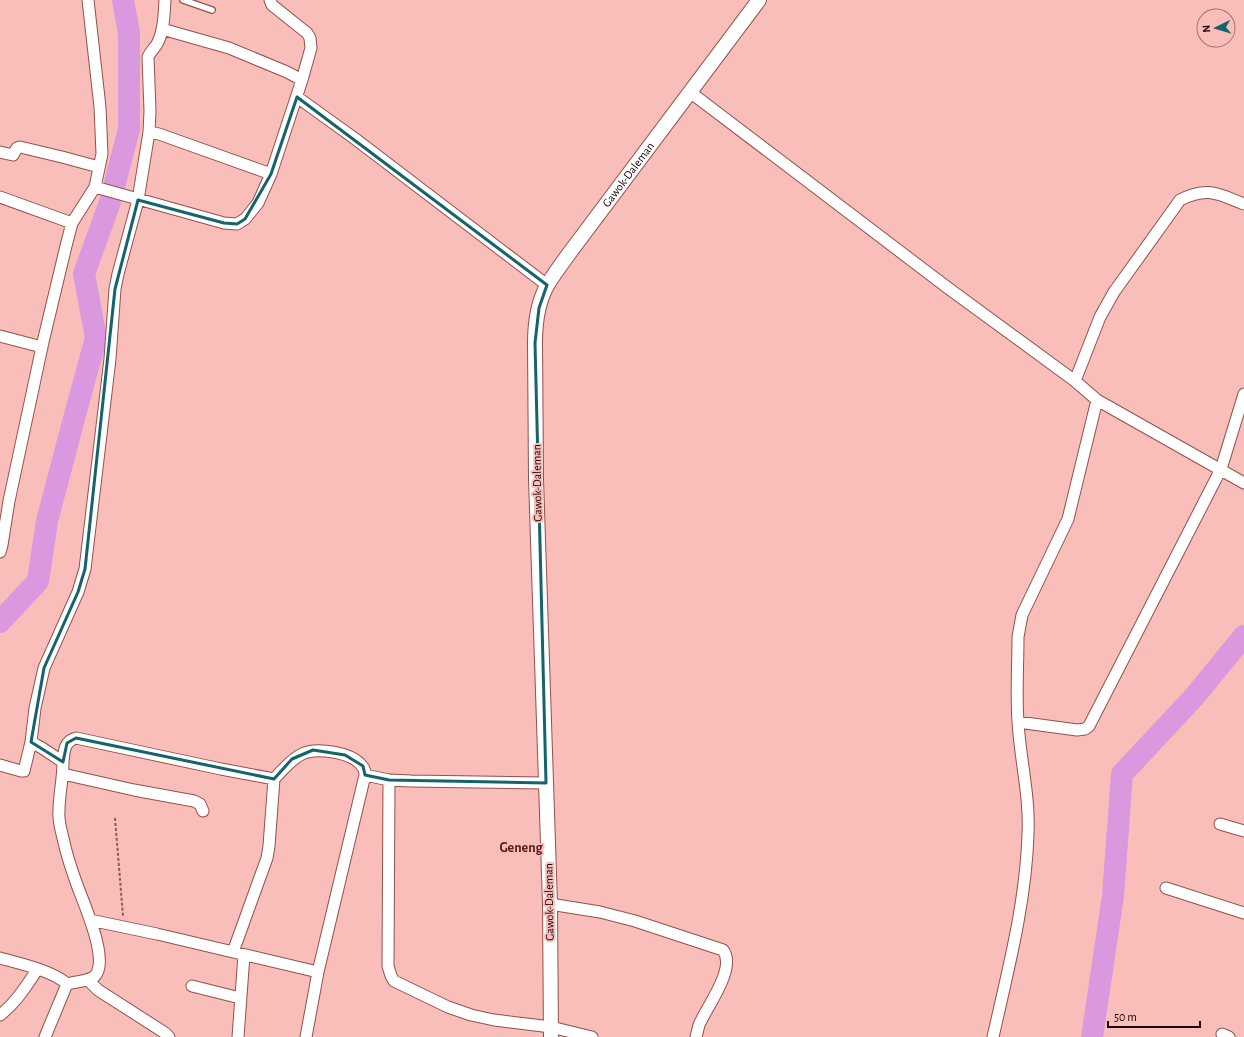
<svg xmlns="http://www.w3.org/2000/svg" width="1244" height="1037" font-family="'Alegreya Sans',sans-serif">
<rect width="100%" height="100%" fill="#f9beb9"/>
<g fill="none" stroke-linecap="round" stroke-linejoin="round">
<path stroke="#da98df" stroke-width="22" d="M0,622l38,-41 9,-60 29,-110 20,-73 -12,-64 26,-72 19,-73v-96l-6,-33
M1092,1037l21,-141 9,-122 72,-77 50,-61"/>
<defs>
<path id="service" d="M183,0l29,10"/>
<path id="minor" d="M162,29l67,19 58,24 15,8
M690,92l258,196 127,93 22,19 147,83
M297,97l57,41 193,147
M149,132l10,2 112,40
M0,152l13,3 4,-7 3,-1 42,10 37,10
M95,187l129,36 13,1 8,-5 13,-16 13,-29 31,-94 9,-32 -1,-10 -3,-5 -35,-28 -2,-5
M0,197l72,26
M0,336l42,11
M1075,381l25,-64 14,-25 66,-92c28,-14 38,-6 64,4
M0,552l2,-7 7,-44 34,-159 23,-96 6,-23 23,-36 7,-33 -2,-47 -12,-107
M1018,722l59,8 8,-1 4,-3 132,-257 23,-75
M63,762c1,-10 1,-21 13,-24l145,31 53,10 -5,67 -2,12 -34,94
M0,765l21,6h3l7,-29 4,-34 9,-40 34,-76 7,-23 25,-210 5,-70 3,-15 20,-74 11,-68 1,-21 -2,-54c2,-5 6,-8 9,-13 7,-13 7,-29 8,-44
M63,774l71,16 60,11 6,3 3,7
M365,775l24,5 22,1 135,2
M274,779c9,-9 16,-19 28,-25 14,-7 50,-2 60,12 2,2 3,6 3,9l-47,197 -12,65
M389,780l-1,186 3,10 3,5 54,26 23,8 23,5 57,7 41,10
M1220,824l24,7
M1166,888l78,25
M550,904l50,8 35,9 88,29c14,18 -17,58 -24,75 -1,4 -2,8 -3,12
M90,920l67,14 161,38
M0,958c18,5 54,13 67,26 9,-3 26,-2 30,-11 10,-19 -14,-71 -21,-91 -5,-14 -10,-29 -13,-44 -2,-8 -5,-18 -4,-27 0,-16 4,-32 4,-49l-21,-14 -11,-6
M88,980l10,10 67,43 4,4
M192,986l48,12
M0,1015c16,-12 26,-29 37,-45
M1222,1034l7,3
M45,1037l22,-53
M238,1037l6,-82
M993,1037c15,-67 33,-135 35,-203 2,-38 -8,-75 -10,-112 -2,-28 0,-57 0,-85l4,-22 46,-96 29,-119"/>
<g id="tertiary">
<path id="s1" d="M551,1037l-1,-133 -14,-425 -1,-136c0,-19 3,-42 13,-59 6,-10 13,-19 20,-29l191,-255"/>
</g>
</defs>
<use href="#service" stroke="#91514d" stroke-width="8"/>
<use href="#minor" stroke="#91514d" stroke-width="13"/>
<use href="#tertiary" stroke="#91514d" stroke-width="16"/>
<path stroke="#855d5b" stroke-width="2" stroke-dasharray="3 2" stroke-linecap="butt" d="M115,818l8,98"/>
<use href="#service" stroke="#fff" stroke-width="5.5"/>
<use href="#minor" stroke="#fff" stroke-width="11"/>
<use href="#tertiary" stroke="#fff" stroke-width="14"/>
</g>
<path fill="none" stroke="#16646b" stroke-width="3" stroke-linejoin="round" d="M297,97l250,188 -8,23 -4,35 11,440 -157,-3 -24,-5 -2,-9 -18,-11 -32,-5 -21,9 -18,20 -198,-41 -9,5 -4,19 -32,-20 13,-74 34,-76 7,-23 30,-280 23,-89 86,23 13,1 8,-5 26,-45z"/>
<g text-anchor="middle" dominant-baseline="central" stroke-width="4" stroke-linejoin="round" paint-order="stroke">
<g font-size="12" fill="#1c0505" stroke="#f9beb9">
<text stroke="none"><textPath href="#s1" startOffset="891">Gawok-Daleman</textPath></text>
<text transform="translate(537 483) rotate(-91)">Gawok-Daleman</text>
<text transform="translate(549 902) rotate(-91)">Gawok-Daleman</text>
</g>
<g font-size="14" font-weight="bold" fill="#5b2120" stroke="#f9beb9">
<text x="521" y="848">Geneng</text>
</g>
</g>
<g transform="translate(1216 28) rotate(265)"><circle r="19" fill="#f9beb9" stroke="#a17471"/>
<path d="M0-3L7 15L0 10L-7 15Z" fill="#16646b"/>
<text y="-6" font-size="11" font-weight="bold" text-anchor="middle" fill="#1c0505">N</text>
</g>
<path d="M1108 1021v6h92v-6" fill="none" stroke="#1c0505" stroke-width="2"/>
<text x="1114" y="1021" font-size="12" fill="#1c0505" stroke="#f9beb9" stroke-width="3" paint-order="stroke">50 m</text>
</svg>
